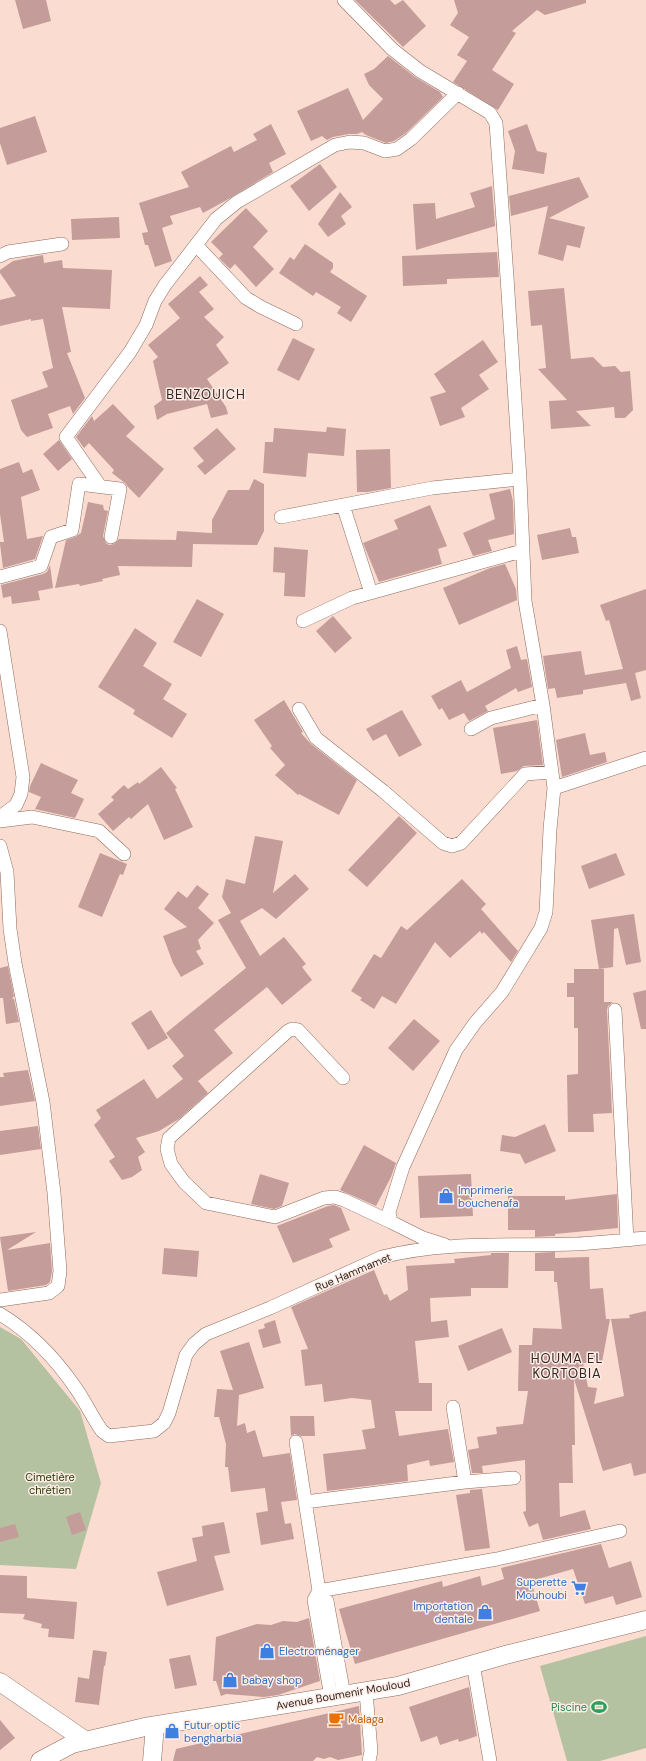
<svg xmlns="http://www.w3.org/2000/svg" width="646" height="1761" font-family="'DM Sans',sans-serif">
<rect width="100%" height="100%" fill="#fbdcd0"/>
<path fill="#b4c2a1" d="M0,1327l21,12 59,72 21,72 -25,86 -76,-4z
M646,1636v112l-46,13h-33l-27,-95z"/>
<path fill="#c49c9a" d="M15,0h31l5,21 -28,8z
M355,0h35l5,5 8,-5 23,26 -23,21z
M454,0h132v3l-41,12 -8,-5 -25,21 4,2 -24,37 22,14 -16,26 -45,-28 14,-21 -10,-6 12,-18 -19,-12 8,-12z
M388,56l27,21 25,15 3,5 -37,36 -12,8 -8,2 -20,-8 -4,-3 -5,2h-8l-16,3 -6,3 -5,-4 -11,5 -14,-30 51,-23 15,32 20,-21 -14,-14 -5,-11 10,-5z
M35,116l12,36 -40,13 -7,-22v-15z
M271,124l15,30 -17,9 4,9 -48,29 -22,12 -3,-6 -30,9 3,8 -11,4 10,33 -17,6 -7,-22h-3l-3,-12 6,-1 -9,-29 50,-16 -8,-15 50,-26 3,6 23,-12 -4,-6z
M527,124l10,27 10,2 -3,21 -32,-5 3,-18 -7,-20z
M320,164l17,23 -28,24 -19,-25z
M579,177l10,20 -40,21 36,9 -5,21 -13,-3 -4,16 -25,-7 10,-48 -37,10 -2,-20z
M492,186l3,40 -79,24 -3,-46 22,-1 1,16 39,-12 -5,-14z
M340,192l12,15 -11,9 5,8 -18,13 -10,-13z
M246,208l22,23 -15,16 21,22 -18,18 -21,-23 -5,5 -11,-11 4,-4 -12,-12z
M119,217l1,21 -48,2 -1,-21z
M305,244l28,19v5l-3,4 37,24 -16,26 -14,-9 4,-6 -25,-15 -3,4 -34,-23 11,-16 4,3z
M497,252l2,25 -52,2v5l-44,2 -1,-30z
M43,255l1,8 18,-3 1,8 49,2 -2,39 -48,-2 9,45 -4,1 18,45 -12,16 -3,-8 -22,8 5,14 -26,9 -6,-7 -10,-30 37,-13 -6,-15 11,-4 -10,-49 -12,2v-2l-31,7v-26l16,-4 -16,-23v-3l13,-9z
M200,276l8,9 -9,7 15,17 -10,8 20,20 -8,8 13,18 -22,16 19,28 2,7 -17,4 -4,-14 -40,10 -10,6 -3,-14 8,-6 -9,-39 5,-4 -10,-12 32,-27 -12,-14z
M564,288l7,71 22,-2 10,10 12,-1 6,6 9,-1 3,39 -8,8h-10l-1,-11 -38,4 15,15 -40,3 -2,-28 18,-1 -29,-31 8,-1 -4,-43 -11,1 -3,-35z
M293,338l22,11 -16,32 -22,-11z
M483,340l15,22 -19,13 10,14 -28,19 4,9 -25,9 -10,-29 16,-5 -12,-18z
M113,404l22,23 -9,9 38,33 -25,29 -11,-11 -3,-4 -13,-10 2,-3 -25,-27 -5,5 -8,-11 16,-21 2,5z
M327,427l19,2 -2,27 -36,-3 -2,24 -43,-4 2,-31h8l1,-14 52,4z
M217,428l19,21 -31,26 -8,-9 7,-5 -11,-13z
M59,440l13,19 -14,12 -15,-17z
M390,449l1,39 -23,4h-11l-1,-42z
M19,462l4,11 9,-4 8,21 -19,7 6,42 16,-3 -8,23 -32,9 -3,-24v-2h4l-4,-28v-45z
M254,479l10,5v47l-7,14 -64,-1 -1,23 -74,-1 2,9 -18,4 1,2 -23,5 -1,-2 -24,4 11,-48 9,-3 6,-4 7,-31 15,3 1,5 4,1 -5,25 3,7 3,2 5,-1 5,-5 57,1 1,-9 35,2v-13l16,-30h21z
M510,489l3,12 1,33 -26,6 4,11 -19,5 -10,-23 32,-14 -6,-25z
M430,505l17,41 -9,3 4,15 -63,18 -16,-39 35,-14 -4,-9z
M570,528l2,9h4l3,16 -37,7 -5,-25z
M274,547l34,3 -3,47 -21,-1 1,-23 -12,-1z
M505,564l11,25 1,11 -58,25 -16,-37 47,-20z
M50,565l3,23 -15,3 2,9 -28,4 -1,-8 -8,2 -2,-13 42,-11 4,-2z
M646,589v81l-11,3 6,25 -10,3 -5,-18 -43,7v4l-26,4 -2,-10 -7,1 -5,-33 38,-5 4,24 38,-6 -14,-49 -3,1 -6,-16z
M197,599l27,15 -23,43 -28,-15z
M333,616l19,22 -17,15 -19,-22z
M135,628l22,15 -14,23 29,18 -9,15 24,15 -15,24 -39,-24 2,-4 -37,-23z
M517,646l4,14 6,-1 5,28 -14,5 -2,-4 -31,18 3,5 -19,10 -5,-8 -15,7 -7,-12 -3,2 -8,-14 30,-16 6,12 44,-24 -5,-18z
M284,700l19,32 -2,1 10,11 46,36 -18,35 -40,-21 -1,1 -23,-20 10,-10 -15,-17 2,-2 -18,-26z
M402,710l20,35 -23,12 -13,-23 -13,7 -7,-12z
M537,720l6,45 -19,1 -7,5 -16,3 -8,-46z
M585,733l5,22 15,-3 2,10 -45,15 -6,-37z
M41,763l37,17 -7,13 13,6 -9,19 -40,-9 6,-12 -12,-5 1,-6z
M161,767l16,21 -2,1 18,38 -29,13 -16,-36 -17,15 -2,-2 -16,14 -15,-17 16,-14 -3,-3 13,-12 4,4 10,-7 1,2z
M399,816l18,17 -50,54 -19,-17z
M255,836l28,5 -10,52 22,-19 14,15 -33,30 -14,-11 -22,13 20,35 24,-19 22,27 -4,3 10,13 -30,25 -15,-18 -53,43 19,23 -35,28 10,12 -29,26 -20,12 -23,7 9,14 -7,5 4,13 -10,7 -10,3 -13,-19 6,-4 -21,-32 7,-7 -5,-8 48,-31 13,20 26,-20 -11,-13 12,-10 -18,-23 80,-65 -28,-48 13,-7 -9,-16 4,-18 19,5z
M100,853l27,11 -4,11 -3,-1 -18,43 -24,-10z
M616,853l9,22 -36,14 -8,-23z
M462,879l24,25 -5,5 37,42 -7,11 -27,-30 -2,2 -2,-3 -30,27 -15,-16 -39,62 -14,-8 -8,13 -14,-9 2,-2 -11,-7 23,-37 7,4 20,-32 6,4z
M197,885l12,9 -11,14 16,15 -16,17 3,9 -5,2 8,13 -23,13 -8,-14 -10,-27 24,-9 -23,-18 14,-18 9,7z
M634,914l7,48 -15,3 -8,-37 -4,1 -1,38 -14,2 -8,-49z
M8,966l6,30 -2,3h2l5,23 -13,2 -3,-26h-3v-30z
M574,969h30v33h9l-5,4 -1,4 5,103 -19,1 1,18h-26l-1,-57 11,-1v-46h-4v-31h-7v-14h7z
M646,990v39h-5l-8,-36z
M151,1010l17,28 -20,12 -17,-27z
M414,1019l26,22 -27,30 -25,-23z
M28,1070l7,31 -35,5v-29h4l-1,-4z
M545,1124l11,27 -31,13 -5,-10 -20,-3 2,-16 13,2z
M38,1126l3,23 -41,6v-24z
M364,1145l32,18 -5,14 -15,29 -36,-16z
M260,1174l29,9 -7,23 -8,3 -23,-5z
M471,1174l2,42 -53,2 -2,-42z
M617,1194l1,34 -63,6v2h-4l-16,1v-7h-27v-34h57v4z
M334,1205l7,3 9,22 -21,9 4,8 -40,16 -16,-37 51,-20z
M36,1232l-29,18 43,-7 2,28 -2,11 -4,3 -38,6 -8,-54z
M164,1248l35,3 -2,26 -35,-3z
M555,1252v6l34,-1 1,32 13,-1 3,31h4l-8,43 -19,1 5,24 9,1 -3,16 30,-8 -13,-77 19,-1 -1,-3 17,-4v162l-12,3 -3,-13 -28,8 -29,-92 1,66h-3l1,38h-14l1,34 25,-7 6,19 -48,11 -5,-17 -9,4 -6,-15 3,-1 -1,-51 -43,6 1,7h-11l-4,-23 11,-2 -2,-11 20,-3 -1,-7 27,-3 5,-33h-10l1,-46h13l1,-17 29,1 -5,-47h-3v-11h-19v-18z
M491,1253h18l-1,35h-37v8l-41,2 1,24 16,-2 2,17 -34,4 4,42h13v28h-37l4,25 49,-7 6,33 -24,4 -1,-6 -22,5 1,16 -81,10 -4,-37 43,-5 -4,-19 13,-2 -4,-28 -19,-2 -28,4 -2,-18 -17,2 -4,-36 7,-1 -17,-42 83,-37 10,25 3,-1 3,7 18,-11 -2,-24 49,-3 -1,-4 37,-4z
M275,1320l6,23 -18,5 -5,-18 7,-2 -1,-4z
M502,1328l10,24 -44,19 -10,-25z
M249,1342l15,46 -25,7 -2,31 8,-3 2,10 8,-3 8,27 27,-4 7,47 -16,2 4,22 6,-1 3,16 -33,6 -5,-32 12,-2 -3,-23 -34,4 -3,-25h-3l1,-23 -7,-27h-5l3,-28 16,1 -13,-39z
M290,1416h24l1,20h-14l-6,-2 -4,2z
M482,1489l8,59 -25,3 -9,-56 14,-2v-3z
M80,1512l6,18 -14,5 -6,-18z
M224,1522l6,31 -16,3 10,34 -57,16 -10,-34 40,-11 -5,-23 11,-2 -1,-10z
M15,1524l4,13 -19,5v-14z
M601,1544l8,24 22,-7 11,36 -26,8 -3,-9 -28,8 -12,-35 -42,12 9,30 -185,53 -16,-55 103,-28 1,6 37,-11 2,10 22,-7 -3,-11z
M0,1575l27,1v22l50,4 -3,37 -26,-2 1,-8 -8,-1 1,-4 -19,-5 2,-5 -25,-1z
M309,1618l11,63 -42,14 -14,2 -38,-3 -5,2 -5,-15h-3l3,-44 41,-13 14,1 12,-4 14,1z
M93,1650l14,2 -2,14h-1l-5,39 -24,-3 3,-25 11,2z
M190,1655l7,30 -22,4 -6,-30z
M469,1687l8,49 -18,6 -1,-3 -18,6 -3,-9 -16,6 -12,-35z
M359,1706l3,49 -24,5 -8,-3 -6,2 -7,-2 -4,4h-140l3,-12z
M0,1720l15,18 -15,12z"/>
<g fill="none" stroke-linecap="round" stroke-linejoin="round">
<defs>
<path id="street" d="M344,0l48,49 28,22 70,42 6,10 11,154 13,202 5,122 18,104 11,83 92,-30
M196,245l50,53 15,9 35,17
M0,256l8,-4 54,-8
M100,486l-34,-49 64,-85 16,-27 9,-24 10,-16 51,-66 21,-17 98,-57 15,-3 14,1 21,8 12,-2 14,-10 47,-46
M343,505l28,88
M281,517l151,-29 88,-9
M0,577l41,-11 10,-29 21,-7 7,-46 41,5 -9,48
M303,621l49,-23 170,-47
M0,631l23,146 -2,17 -5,11 -16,12
M299,709l17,29 67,53 60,52 9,3 9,-3 64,-69 27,-2
M471,729l20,-11 52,-13
M0,821l32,-4 67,14 25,23
M0,846l7,26 3,57 5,34 28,139 11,91 6,78 -2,15 -9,7 -49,7
M615,1010l12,230
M343,1078l-45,-48 -6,-1 -4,2 -119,107 -2,11 4,15 13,18 22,21 69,14 49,-19 11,-1 9,3 47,22
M445,1245l-22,-7 -32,-16 -2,-10 14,-45 53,-117 19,-27 27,-31 39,-64 5,-16 4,-83 4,-41
M0,1314c30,18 55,44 75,73 10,14 17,30 27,44l7,5 45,-5 10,-8 5,-10 17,-58 8,-11 12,-10 64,-26 112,-51c63,-16 129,-11 194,-13 23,-1 47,-4 70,-6
M453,1407l12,75
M296,1442l23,149 178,-32 123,-28
M305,1502l160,-20 49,-4
M473,1664l17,97
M366,1692l5,59 -2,10
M331,1697l-17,-97 5,-9 8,10 17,94"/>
<path id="secondary" d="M0,1682l86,59
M40,1761l32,-17 73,-17 253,-41 111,-32 137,-34
M152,1761l3,-35"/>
</defs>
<use href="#street" stroke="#8d6b5e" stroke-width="14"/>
<use href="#secondary" stroke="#8d6b5e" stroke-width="19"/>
<use href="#street" stroke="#fff" stroke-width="13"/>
<use href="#secondary" stroke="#fff" stroke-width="18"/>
</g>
<defs>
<symbol id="shop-bare" viewBox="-9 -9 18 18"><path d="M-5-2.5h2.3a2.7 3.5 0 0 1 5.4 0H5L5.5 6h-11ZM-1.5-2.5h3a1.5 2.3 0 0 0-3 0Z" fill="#3f7fe0" stroke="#fdede7" stroke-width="2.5" paint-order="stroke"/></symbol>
<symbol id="supermarket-bare" viewBox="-9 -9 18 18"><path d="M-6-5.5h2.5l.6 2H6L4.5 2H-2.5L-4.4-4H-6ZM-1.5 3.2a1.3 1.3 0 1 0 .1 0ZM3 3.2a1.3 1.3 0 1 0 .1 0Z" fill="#3f7fe0" stroke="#fdede7" stroke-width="2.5" paint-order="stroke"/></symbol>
<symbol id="stadium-bare" viewBox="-9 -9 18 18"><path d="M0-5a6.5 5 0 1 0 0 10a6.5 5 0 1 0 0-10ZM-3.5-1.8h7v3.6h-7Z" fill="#2e9e5b" stroke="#fdede7" stroke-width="2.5" paint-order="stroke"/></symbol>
<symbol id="cafe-bare" viewBox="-9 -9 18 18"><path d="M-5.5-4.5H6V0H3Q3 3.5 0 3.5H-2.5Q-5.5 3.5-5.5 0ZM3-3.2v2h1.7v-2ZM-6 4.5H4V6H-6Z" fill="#e8710a" stroke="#fdede7" stroke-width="2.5" paint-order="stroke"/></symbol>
</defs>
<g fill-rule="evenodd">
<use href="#shop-bare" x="435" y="1185" width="22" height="22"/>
<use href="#supermarket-bare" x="568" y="1577" width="22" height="22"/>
<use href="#shop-bare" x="474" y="1601" width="22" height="22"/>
<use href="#shop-bare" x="256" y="1640" width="22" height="22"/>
<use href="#shop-bare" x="219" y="1669" width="22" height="22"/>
<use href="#stadium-bare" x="588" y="1696" width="22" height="22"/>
<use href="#cafe-bare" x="325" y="1708" width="22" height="22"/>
<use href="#shop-bare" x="161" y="1720" width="22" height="22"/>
</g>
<g text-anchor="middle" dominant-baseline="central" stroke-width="3" stroke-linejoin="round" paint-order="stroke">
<g font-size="11" fill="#366cbe" stroke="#fdede7" text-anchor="start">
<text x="458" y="1190">Imprimerie<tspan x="458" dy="13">bouchenafa</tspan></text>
<text x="567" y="1582" text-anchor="end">Superette<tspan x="567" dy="13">Mouhoubi</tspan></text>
<text x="473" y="1606" text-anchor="end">Importation<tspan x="473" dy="13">dentale</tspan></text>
<text x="279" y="1651">Electroménager</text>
<text x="242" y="1680">babay shop</text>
<text x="184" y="1725">Futur optic<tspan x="184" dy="13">bengharbia</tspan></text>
</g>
<g font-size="11" fill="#31231e" stroke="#fdede7">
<text transform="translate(353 1272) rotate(-23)">Rue Hammamet</text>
<text transform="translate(343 1694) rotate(-10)">Avenue Boumenir Mouloud</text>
</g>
<g font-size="11" fill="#2a3b04" stroke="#fdede7">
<text x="50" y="1477">Cimetière<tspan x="50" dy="13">chrétien</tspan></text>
</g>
<g font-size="11" fill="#27864d" stroke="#fdede7" text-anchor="end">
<text x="587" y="1707">Piscine</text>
</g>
<g font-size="11" fill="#c56008" stroke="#fdede7" text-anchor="start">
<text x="348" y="1719">Malaga</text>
</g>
<g font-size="13" letter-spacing="1" fill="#31231e" stroke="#fdede7">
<text x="206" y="394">BENZOUICH</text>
<text x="567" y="1358">HOUMA EL<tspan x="567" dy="15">KORTOBIA</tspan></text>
</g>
</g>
</svg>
